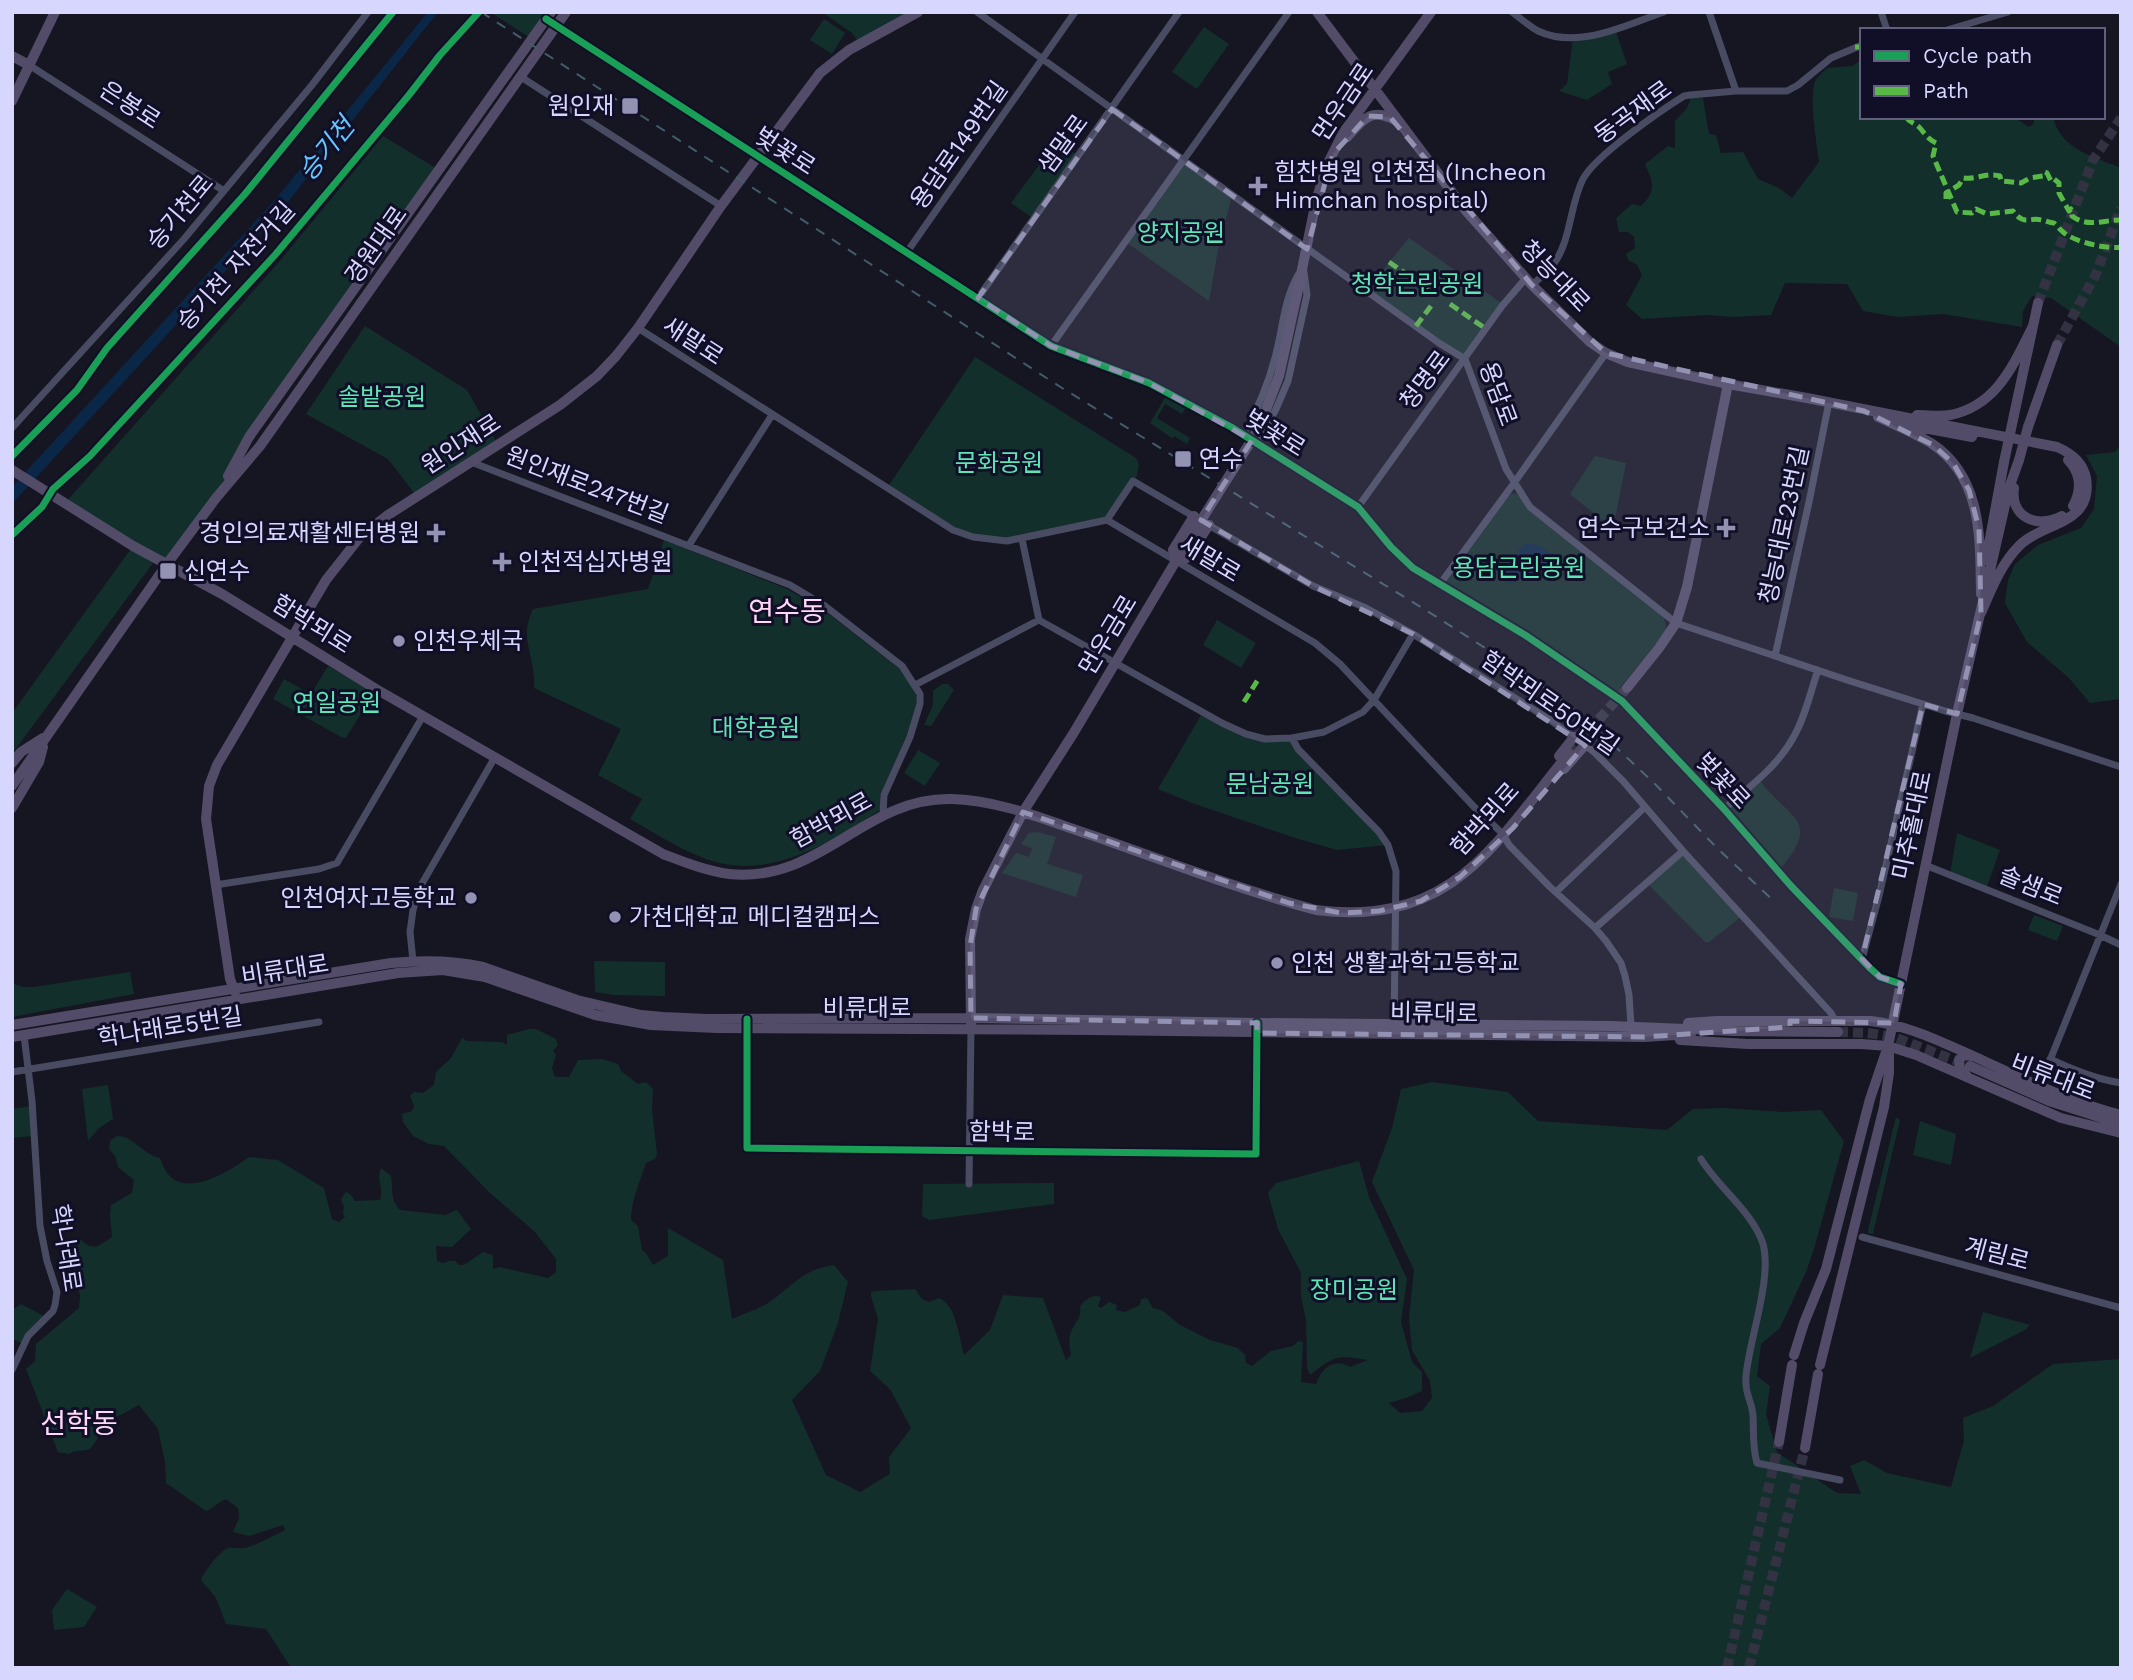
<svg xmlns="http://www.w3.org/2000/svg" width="2133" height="1680" font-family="'Work Sans','Noto Sans KR',sans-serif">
<rect width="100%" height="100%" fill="#161522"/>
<path fill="#132f2c" d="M490,12h57l-18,25z
M822,12h96l-58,32 -8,-11z
M824,19l21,14 -13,21 -22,-14z
M1204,27l25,17 -32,45 -25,-17z
M1615,29l12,35 -19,8 4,12 -25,16 -28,-9 8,-7 6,-46z
M1859,61h3v56h43l2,5 10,-5h97l15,10 4,-3 2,-7h18c8,33 40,39 68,51v179l-70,-49 -19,-2 -9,15 -1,16 -79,-13 -45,3 -35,-6 -16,-27 -62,-1 -14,32 -38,2 -26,-2 -65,4 -16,-14 16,-30 -5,-10 -9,-5 -2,-6 9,-6 -1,-11 -6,-5h-9l-3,-14 16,-14 9,2c16,-16 12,-23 4,-42l23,-18 7,2v-27l12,-13 4,-10h12l6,36 7,1 5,18 22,-1 15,27 21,9 13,10 27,-36c-2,-17 -11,-68 -3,-82 2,-4 8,-9 11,-12l25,-2z
M383,136l56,34 -190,267 -33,61 -49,66 -102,-61 214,-241z
M1067,148l11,8 -44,63 -23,-16 37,-50 10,7z
M1184,161l48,35 -13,48 -10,57 -83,-59z
M1409,238l95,67 -39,54 -99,-68z
M365,326l102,64 31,55 -81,52 -29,-38 -82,-45z
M975,357l161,101 3,7 -2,11 -30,44 -85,19 -49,-2 -86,-49z
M1166,396l21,10 -5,8 -17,-10 -8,14 33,20 -3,6 -13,-8 -2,2 -22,-15z
M2121,445v254l-31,4 -21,-25 -42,-36 -22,-39 3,-23 7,-16 23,-19 43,-17 13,-19 3,-33 -11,-21 29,-3z
M1595,456l31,7 -13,66 -43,-35z
M1520,493l9,12 130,106c6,8 8,12 6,22l-51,62 -174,-111 66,-90z
M664,540l123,49 35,20 78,60 16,25 1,11 -5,18 -32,73v14c-53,34 -114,74 -179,47 -25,-10 -48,-25 -71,-38l12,-20 -44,-24 23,-46 -87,-41c2,-32 -16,-49 -1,-79l115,-20z
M133,546l23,13 -144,195v-41z
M1217,620l39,23 -15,25 -38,-23z
M328,666l46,26 -28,46 -5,-1 -68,-38 11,-20 27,15z
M942,684h6l6,6 -23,36 -7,-1 9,-20v-14z
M1201,715l45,19 46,4 96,107 -51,5 -42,-12 -103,-35 -34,-14z
M918,750l22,13 -15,23 -21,-13z
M1758,778c31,43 66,40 20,94l-54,-63z
M1038,832l18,5 -9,27 36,11 -7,22 -74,-24 14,-20 13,4 3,-9 -11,-4 8,-11z
M1957,833l43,17 -14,39 -36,-14z
M1683,851l59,65 -33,26h-4l-58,-59z
M1834,888l24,5 -5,28 -24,-4z
M2034,915l29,11 -6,15 -29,-11z
M594,961l71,1v34l-51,-1 -19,-3z
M130,972l4,22 -122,23v-34l11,4h11z
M529,1029h7l20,10 2,6 -5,6 3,4 -4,13 3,9h14l9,-17 24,-1 16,5 3,7 17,13 8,-2 7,7 -1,21 5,44 -2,5 -9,4c-6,19 -15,37 -15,57l7,6 4,24 4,3 7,12 15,-9v-28l55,32 9,59c11,-5 25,-9 36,-16 24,-16 34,-34 66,-38l14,17 -10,41 -18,48 -28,29 34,75 34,17 30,-18 -1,-17 22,-29 -21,-39 -20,-18 8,-52 -7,-23v-3l3,-2 41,-2 7,10 7,3 10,-4c18,7 20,41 25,57l26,-25 13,-35 40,3 23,62 5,-5c-1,-7 -3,-16 0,-23 4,-10 11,-14 9,-26 7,-7 12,-12 21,-9l-3,9 3,2 8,-6 8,3 -1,5 9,2 15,-7 1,-6 6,-1 6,10 10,3 17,14 30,15 28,8 7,7 1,8 6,3 19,-15 22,-5 5,-5 5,1 -2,40 15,2c5,-16 19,-27 34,-17l18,-7c-29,-5 -34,-5 -58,15l-3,-8 -1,-47 -5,-23v-24l-23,-44 -10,-36 8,-10 83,-22 10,36 38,82 -6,43 11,40 10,10v19l-16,7 -17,5 11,10 22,-2 10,-13 -2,-17 -18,-31 -3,-32 5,-48 -42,-88 20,-54 9,-39 31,-7 76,10 30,29 129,9 26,-21 31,-1 59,4 38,-2 23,31 -30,108 -8,23 -26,56 -19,16 -4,32 13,10 -4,28 11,38 60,41 24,1 -11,-28 14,-6 23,13 64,14 13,-47 -1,-22 30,-12 60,-42 68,-5v309h-1828l-3,-2 -24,-37 -40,-5 -10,-26 -15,-18c2,-7 18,-28 25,-31 6,-3 15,1 22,-2 13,-4 25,-11 37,-17l-2,-5 -34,11 -16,-4 6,-14 -1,-10 -12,-9c-8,3 -12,9 -20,12l-40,-28 -1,-21 -7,-33 -19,-24 -28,15 -21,29c-8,3 -13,0 -21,5l-11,-2 -32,-83 9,-8 1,-17 43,-36 1,-13 -5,-14 -14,-1c-3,-24 -4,-27 17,-42 16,13 18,10 34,-1l-2,-22 1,-10 21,-12 2,-13 -16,-13 -3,-11 -6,-7 1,-8 7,-5c17,0 26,19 43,22 2,5 4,11 7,15 20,26 64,-3 82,-16l29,3 46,28 8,31 7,3 6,-5 -2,-3 1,-7 -3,-8 5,-7 4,2 5,7 25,-1c4,-11 -4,-20 1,-32l10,8c2,14 -1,23 9,34l45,5 12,-5 14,19 -19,18 -16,-1 1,15 6,2 6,-2h6l4,4h5l19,-13 10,3v14l6,-2 49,11 8,-6v-13l-22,-28 -45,-39 -45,-46 -15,-2 -16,-8 -10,-14 -1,-8 10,-3 2,-5 -4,-10 4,-4 9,1 11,-8 2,-13 15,-14 11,-20 5,3 35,1 5,3v-10z
M108,1085l5,34 -14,9 -11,13 -6,-52z
M31,1106l3,30 -22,2v-29z
M1896,1117l4,3 -27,114 -5,-1v-3z
M1920,1121l36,13 -5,31 -38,-10z
M1054,1183v21l-125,16 -7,-4 1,-32z
M21,1304l25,13 -22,27 -12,-5v-29z
M1983,1312l47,13 -5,5 -55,28z
M67,1589l30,18 -13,20 -30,3 -2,-20z"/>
<path fill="#0b2748" d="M428,12h10l-154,195 -272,297v-17l262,-286z
M1528,543c11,1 28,11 31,23l-6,9 -25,-1 -16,10 -12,-5 1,-12 11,-6 8,-13z"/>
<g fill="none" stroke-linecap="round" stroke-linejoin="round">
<path stroke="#333243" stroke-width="10" stroke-dasharray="10 5" stroke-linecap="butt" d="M2038,303l55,-143 28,-42
M2057,345l39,-71 25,-66
M1569,753l58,-65
M1838,1032l30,1 26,4 76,29
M1727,1668l52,-226
M1749,1668l56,-220"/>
<path stroke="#494b63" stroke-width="7" d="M977,12l462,331 26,16 41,110 24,38 146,116 174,58 95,30 28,7 148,49
M1512,12c8,6 17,14 26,19 41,19 87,-6 126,-19
M1709,12l27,79
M1881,12l6,18
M546,19l505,327 98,37 82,44 127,80 33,40 22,21 112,67 97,66 102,108 67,77 79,82 10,9 21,7
M1947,30l61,-18
M29,65l195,126
M521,77l200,129
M907,252l168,-240
M1532,285c8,-7 17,-14 23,-23 16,-23 15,-58 28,-83 12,-23 77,-68 101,-83l6,-1 46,-4h51l11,-6 33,-27 31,-13
M978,298l201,-286
M638,328l315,202 20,7 34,4 100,-21 208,123 25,21 137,146 26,24 6,11 41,42 45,41 11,13 15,22 4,13 4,19 2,31
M1051,346l238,-334
M12,428l172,-189 128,-154 56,-73
M1243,435c15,-26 26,-52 33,-81 7,-27 8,-54 22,-79
M1258,444l18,-35 12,-28 19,-86 -3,-23
M471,462l319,123 35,21 77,60 18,28v10l-10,33 -26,58 -1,19
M1358,507l144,-201 24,-28
M1107,520l26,-39 180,105 53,22 47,26 137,86 44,32 29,29 60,70 148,162 4,8
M1022,539l17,81
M689,545l83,-130
M1440,584l74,-101 92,-130
M1775,656l34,-154 20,-100
M915,685l124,-65 183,103 24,11 19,5 27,-1 32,-6 39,-20 11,-12 39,-66
M1292,738l6,11 81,83 9,13 8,26 -2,158
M1724,809c24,-21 53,-42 69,-71 12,-20 17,-45 25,-68
M1925,865l175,70 21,10
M215,885l104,-16 18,-6 86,-147
M1556,892l89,-85
M1595,928l88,-77
M1862,959l17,-63 44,-192
M413,961l-3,-29 3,-22 7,-23 75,-130
M747,1025v123l509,6 1,-127
M2050,1059c23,11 45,20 71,24
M12,1072l307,-50
M2040,1085l81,-201
M1701,1159c17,28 50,52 61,82 11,29 -9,89 -14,121 -1,7 -3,15 -2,22 0,10 6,20 7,31 1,17 -1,31 4,48l83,17
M969,1184l2,-155
M1862,1237l259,71
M12,1370l16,-34 25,-25 2,-6 2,-13 -10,-31 -7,-35 -8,-125 -8,-66"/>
<path stroke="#524c68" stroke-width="10" d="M1317,12l150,200 65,73 58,57 16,11 22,9 100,22 79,14 250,49c14,6 26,15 29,31 8,47 -44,44 -67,68 -18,18 -28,44 -38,67
M12,56l17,9
M12,101l43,-89
M1347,137c16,-17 23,-30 48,-17
M1297,294l19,-93 11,-36 16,-32 88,-121
M1917,415c11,0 23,2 33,0 46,-9 63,-49 82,-87
M2014,415l24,-112
M1878,417c18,8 36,16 53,26 52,34 49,96 50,151
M1898,422l15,4 59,11
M2028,427l29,-82
M2068,460c13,13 14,30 5,46
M12,470l121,76 89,48 154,95 287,165c21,8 43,17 66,20 91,10 135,-77 222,-75 49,1 97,22 143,37 74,26 147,54 222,74 136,17 178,-65 253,-157
M228,476l21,-39 302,-425
M2014,488c-4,30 24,41 48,28
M1194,516l-21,34 3,11 11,-3 22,-33
M1986,560l18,-98
M1627,688l32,-40 17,-25 11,-36 41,-203
M1559,756l15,-19
M12,763l9,-11 22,-14
M1564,769l21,-24
M12,786l155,-222 49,-66 44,-52 306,-434
M12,808l27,-46 4,-15
M235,992l-5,-13 -24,-160 3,-33 8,-21 109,-185 34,-43 28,-22 172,-110 37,-29 19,-20 22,-28 83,-122 99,-133 29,-23 69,-38
M1688,1023l29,-2h153c37,4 67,19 101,34 48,22 99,47 150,60
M971,1024l-1,-85 6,-30 7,-19 40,-78 50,-78 110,-185
M12,1025l379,-62c32,-3 61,-3 92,4l94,33 64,15 22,2 44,2 264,-1 286,5 354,3 123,5 104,1
M12,1037l386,-64 45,-3 42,7 110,38 56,10 65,3 375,2 553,7 47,-3
M1680,1040l68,4h113l27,2 28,9 145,63 60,15
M1970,1066l79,35 72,23
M1967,1076l-7,-7 -1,-9 5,-5 8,1
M1794,1355l10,-32 22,-54 44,-170 18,-53 69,-332 52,-226 10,-28
M1820,1365l64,-258 5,-34v-19
M1779,1442l13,-77
M1805,1448l13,-74"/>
<path stroke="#425c6b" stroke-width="2" stroke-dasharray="10 9" stroke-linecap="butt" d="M481,12l581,376 362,221 102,65 47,35 33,29 48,45 63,65 59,55"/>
<path stroke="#524c68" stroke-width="10" d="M2019,460l9,-33
M2004,462l10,-47
M1183,549l75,-119 21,-54 18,-82"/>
<path stroke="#58b947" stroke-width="5" stroke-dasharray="10 5" stroke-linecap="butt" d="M1855,47h7
M1906,117c4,6 9,6 14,11 5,6 8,11 16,15l-3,13 24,56 15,1 4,-4 11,5 26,-3c11,15 15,6 29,9 4,1 8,3 12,3 3,2 5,6 8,8 9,10 46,19 59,16
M1946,199v-6l13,-8 4,-7c14,2 23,-6 37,-2l1,5 20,2 9,-5 13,-2 2,-4 2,1 4,8 3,-2 5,4v10l10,18 2,-2 1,7c16,12 30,4 49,4
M1389,262l39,27
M1448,286l10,-12
M1450,304l36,25
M1416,326l15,-20
M1244,702l15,-24"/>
<defs>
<path id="cycleway" d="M546,19l505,327 98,37 82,44 127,80 33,40 22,21 112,67 97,66 102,108 67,77 79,82 10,9 21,7
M12,456l65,-66 30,-42 138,-154 148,-182
M12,535l30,-28 11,-18 37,-33 185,-201 134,-160 31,-40 39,-43
M747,1019v129l509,6 1,-131"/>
</defs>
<use href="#cycleway" stroke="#110f28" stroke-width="11"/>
<use href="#cycleway" stroke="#1a9f57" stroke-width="7"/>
</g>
<path fill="#9392b2" fill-opacity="0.2" stroke="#9392b2" stroke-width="5" stroke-dasharray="14 9" stroke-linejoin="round" d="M1112,109l195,140 26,-95 35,-38 22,1 142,168 74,68 258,58 69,34 20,18 16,27 10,39 2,84 -24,101 -34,-10 -61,255 18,18 21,7 -7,39 -104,-2v6l-146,10 -387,-4v-10l-286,-5 -1,-71 6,-38 47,-97 266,91 52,10 38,-2 42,-10 39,-24 53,-49 72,-83 -172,-111 -100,-48 -112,-66 51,-80 -103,-57 -98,-37 -73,-48z"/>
<g fill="#9392b2" stroke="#110f28" stroke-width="2.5">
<rect x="621" y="97" width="18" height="18" rx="3.5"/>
<path d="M1254.5 175.5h7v7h7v7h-7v7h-7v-7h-7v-7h7z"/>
<rect x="1174" y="450" width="18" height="18" rx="3.5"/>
<path d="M1722.5 517.5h7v7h7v7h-7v7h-7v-7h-7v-7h7z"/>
<path d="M432.5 522.5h7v7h7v7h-7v7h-7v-7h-7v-7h7z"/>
<path d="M498.5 551.5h7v7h7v7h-7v7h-7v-7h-7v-7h7z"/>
<rect x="159" y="562" width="18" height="18" rx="3.5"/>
<circle cx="399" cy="641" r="7"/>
<circle cx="471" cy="898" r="7"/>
<circle cx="615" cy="917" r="7"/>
<circle cx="1277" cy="963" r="7"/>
</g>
<g text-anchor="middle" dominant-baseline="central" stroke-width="6" stroke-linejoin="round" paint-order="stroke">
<g font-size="24" fill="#d7d6ff" stroke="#110f28">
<text transform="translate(1343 102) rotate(-56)">먼우금로</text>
<text transform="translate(130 105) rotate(33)">은봉로</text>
<text transform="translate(1633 112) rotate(-36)">동곡재로</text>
<text transform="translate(1063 144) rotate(-54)">샘말로</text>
<text transform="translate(959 145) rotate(-55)">용담로149번길</text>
<text transform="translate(785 151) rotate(33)">벚꽃로</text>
<text transform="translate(180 212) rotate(-50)">승기천로</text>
<text transform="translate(376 245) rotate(-55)">경원대로</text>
<text transform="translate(236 266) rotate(-48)">승기천 자전거길</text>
<text transform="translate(1555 276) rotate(46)">청능대로</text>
<text transform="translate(693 341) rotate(33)">새말로</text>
<text transform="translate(1425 380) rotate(-53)">청명로</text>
<text transform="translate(1498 394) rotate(70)">용담로</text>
<text transform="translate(1275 433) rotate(32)">벚꽃로</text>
<text transform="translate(461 444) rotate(-33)">원인재로</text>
<text transform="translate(587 485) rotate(21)">원인재로247번길</text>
<text transform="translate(1784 525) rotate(-78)">청능대로23번길</text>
<text transform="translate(1210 559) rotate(31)">새말로</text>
<text transform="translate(312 624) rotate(32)">함박뫼로</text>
<text transform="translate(1108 635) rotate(-59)">먼우금로</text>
<text transform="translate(1550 703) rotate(35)">함박뫼로50번길</text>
<text transform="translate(1723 781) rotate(47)">벚꽃로</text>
<text transform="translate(1485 819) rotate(-48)">함박뫼로</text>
<text transform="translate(831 820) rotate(-29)">함박뫼로</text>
<text transform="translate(1912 825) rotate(-78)">미추홀대로</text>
<text transform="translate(2031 886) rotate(22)">솔샘로</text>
<text transform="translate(285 970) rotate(-9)">비류대로</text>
<text x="867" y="1008">비류대로</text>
<text transform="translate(1434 1013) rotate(1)">비류대로</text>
<text transform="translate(170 1027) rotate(-9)">학나래로5번길</text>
<text transform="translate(2053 1077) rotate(21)">비류대로</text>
<text transform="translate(1002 1132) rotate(1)">함박로</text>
<text transform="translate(66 1248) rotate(81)">학나래로</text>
<text transform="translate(1997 1254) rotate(15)">계림로</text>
</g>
<g font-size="24" fill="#d7d6ff" stroke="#110f28" text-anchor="start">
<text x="614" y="106" text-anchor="end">원인재</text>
<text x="1274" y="172">힘찬병원 인천점 (Incheon<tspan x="1274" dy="28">Himchan hospital)</tspan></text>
<text x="1199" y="459">연수</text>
<text x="1710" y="528" text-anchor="end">연수구보건소</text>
<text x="420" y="533" text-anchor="end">경인의료재활센터병원</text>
<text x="518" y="562">인천적십자병원</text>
<text x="184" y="571">신연수</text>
<text x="413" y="641">인천우체국</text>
<text x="457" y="898" text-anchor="end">인천여자고등학교</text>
<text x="629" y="917">가천대학교 메디컬캠퍼스</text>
<text x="1291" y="963">인천 생활과학고등학교</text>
</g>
<g font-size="24" fill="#5de5b5" stroke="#110f28">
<text x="1181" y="233">양지공원</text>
<text x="1417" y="284">청학근린공원</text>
<text x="382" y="397">솔밭공원</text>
<text x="999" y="463">문화공원</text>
<text x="1519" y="568">용담근린공원</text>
<text x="337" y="703">연일공원</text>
<text x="756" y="728">대학공원</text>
<text x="1270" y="784">문남공원</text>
<text x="1354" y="1290">장미공원</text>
</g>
<g font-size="26" font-style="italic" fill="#64c7ff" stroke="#110f28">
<text transform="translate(326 149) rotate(-51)">승기천</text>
</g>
<g font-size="28" fill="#ffd8f5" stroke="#110f28">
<text x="787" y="611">연수동</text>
<text x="79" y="1423">선학동</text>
</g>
</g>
<rect width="2133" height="1680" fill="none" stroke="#d7d6ff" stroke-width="28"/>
<rect x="1860" y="28" width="245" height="91" fill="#110f28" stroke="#605f7e" stroke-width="2"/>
<rect x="1874" y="51" width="35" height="10" fill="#1a9f57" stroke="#605f7e" stroke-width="2"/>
<text x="1923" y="63" font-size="21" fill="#d7d6ff">Cycle path</text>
<rect x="1874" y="86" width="35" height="10" fill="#58b947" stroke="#605f7e" stroke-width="2"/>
<text x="1923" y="98" font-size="21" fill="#d7d6ff">Path</text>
</svg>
